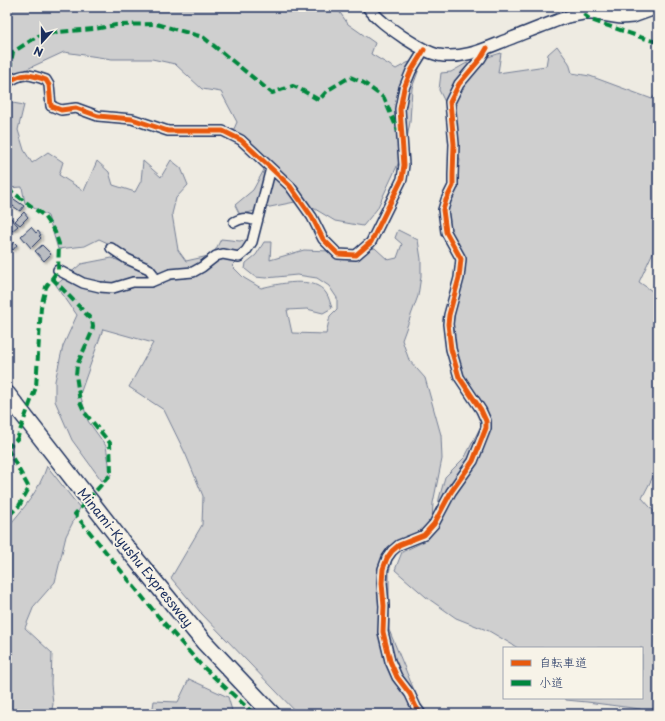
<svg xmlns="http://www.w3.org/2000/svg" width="665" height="721" font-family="'Playpen Sans','Klee One',sans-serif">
<defs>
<filter id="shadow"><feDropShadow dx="2" dy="2" stdDeviation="1" flood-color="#0004"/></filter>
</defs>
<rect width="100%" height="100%" fill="#eeebe2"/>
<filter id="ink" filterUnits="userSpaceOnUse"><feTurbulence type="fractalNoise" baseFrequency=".025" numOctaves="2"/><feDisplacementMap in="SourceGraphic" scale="8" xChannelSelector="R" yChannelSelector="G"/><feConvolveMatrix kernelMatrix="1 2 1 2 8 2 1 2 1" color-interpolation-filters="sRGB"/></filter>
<g filter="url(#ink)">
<path fill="#cfcfcf" stroke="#757f96" d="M7,7h329l12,17 27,19 -4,11 25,15 11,-6 12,-4v10l-7,19 -2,34 -5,27 -28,60 -14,17 -28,-5 -20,-12 -20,-7 -30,6 -25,7 -5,-10 18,-15 12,-22 -35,-30 7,-16 -16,-30 -19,-3 -27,-25 -23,-5h-40l-48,-7 -39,18 -18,17z
M557,46l12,17 3,10 18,3 62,23 6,-8v157l-5,4 -14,30 19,13v172l-16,31 16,18v198h-12l-6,-5 -53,-7 -21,-2 -1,-2h77v-50h-124l-29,-17 -33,-13 -30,-21 -31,-27 7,-18 23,-11 12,-17 2,-25 6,-22 20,-20 18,-35 -19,-38 -14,-41 6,-39 2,-23 -3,-25 -12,-20 1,-19 11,-32 5,-24 -7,-37 -6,-18 -8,-16 2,-17 10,-1 14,-8 36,-11 -3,20 48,-7 2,-12z
M7,102l17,3 -6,25 6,20 8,13 16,-11 15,10 -4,13 25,16 13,-30 12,11 4,13 22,7 6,-11 2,-20 18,16 10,-17 10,8 7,17 -12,13 -4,16 6,36 8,11 27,-6 8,-16 19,2 18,-3 -11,13 -15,15 12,12 17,10c17,-4 53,-13 65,5 3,4 4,10 6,15l-9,5 -16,-4 -20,1 5,23 34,1 4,-18 7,-7v-11l-8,-12 -12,-8 -20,-3 -31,3 -11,-1 -10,-8 1,-6 10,-8 8,-13h7l-1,18 34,-10 51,2 20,-4 13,12 9,-2 5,-14 -7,-6 3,-8 20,10 3,19v17l-3,20 -16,44 7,20 16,18 16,57 1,24 -9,44 -1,19 -11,15 -22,10 -7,13 -3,12v58l35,84h-126l-99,-103 -28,-33 31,-53 1,-29 -17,-41 -22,-45 -35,-23 24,-44 -50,-14 -23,65 8,27 18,25 5,29 -9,6 -30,-41 -17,-39v-20l8,-35 14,-31 -21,-30 25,-21 31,-6 37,15 -28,-24 -22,-10 -14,7 -27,3 -10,-33 -23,-13 -3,-16 -15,1z
M47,466l33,42 -14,28 -11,46 -21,24 -9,22 27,25 -1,31 2,20 -2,10h-44v-186c16,-19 32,-37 40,-62z
M189,679l39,18 5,17h-81l2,-13 24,1z"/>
<path fill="#babdc2" stroke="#1b2f5e" filter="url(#shadow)" d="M11,197l13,9 -4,5 -13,-9z
M24,212l4,5 -8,8 -5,-4z
M9,216l9,10 -6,5 -4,-4 -1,1v-9z
M31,227l5,6 2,-2 3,4 -2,1 2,2 -10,10 -10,-12z
M14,242l3,3 -4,5 -3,-3z
M42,245l9,9 -7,7 -9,-10z"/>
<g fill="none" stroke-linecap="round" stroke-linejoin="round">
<defs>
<path id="minor" d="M7,83c16,-11 22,-9 39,-3l3,5 2,21 10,4 15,-2 22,8 34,3 36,12h55l18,9 49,46 22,31 11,22 15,15 18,1 15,-13 31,-63 2,-14 -4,-56 4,-21 7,-17 13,-21
M234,222c9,-5 13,-4 22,-1
M111,248l16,11 22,10 4,5v7
M58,270l25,13 17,4 13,1 20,-6h18l19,-8 23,-2 9,-5 14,-11 7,-2 16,3 7,-6 6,-9 19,-74
M421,714l-5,-7 -6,-13 -13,-17 -7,-16 -7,-29 1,-26 -2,-23 1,-14 4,-11 5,-7 7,-6 25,-10 10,-11 17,-32 22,-31 13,-33v-7l-5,-11 -22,-33 -8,-28 -3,-25 1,-9 10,-37 2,-19 -15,-27 -3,-22 3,-10 7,-14v-11l1,-31 -4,-42 9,-18 22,-26 6,-10"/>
<path id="tertiary" d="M368,7c9,12 22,21 35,30 11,7 22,15 35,18 27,5 50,-8 74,-17 18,-7 37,-15 55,-21l16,-3h13l25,4 12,-1 25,-9"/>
<path id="motorway" d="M7,394l119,153 78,95 68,72"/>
</defs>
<use href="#minor" stroke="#1b2f5e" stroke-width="12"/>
<use href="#tertiary" stroke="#1b2f5e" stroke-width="14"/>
<use href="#motorway" stroke="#1b2f5e" stroke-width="19"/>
<use href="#minor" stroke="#f7f3e8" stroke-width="9"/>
<use href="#tertiary" stroke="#f7f3e8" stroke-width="11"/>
<use href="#motorway" stroke="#f7f3e8" stroke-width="16"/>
<path stroke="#00873e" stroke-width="4" stroke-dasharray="8 4" stroke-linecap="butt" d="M583,14l8,6 58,20 9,2
M7,82l6,-30 25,-16 20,-4 36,-3 22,-4 40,-1 47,13 69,56 21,-7 7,3 19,11 9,-10 22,-13 14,6 20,15 14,33
M7,188l36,27 12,17 4,12 -1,26 -12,17 -5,20 -5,80 -19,52 -10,9
M52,278l40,42 1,6 -1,6 -15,33 -1,10 4,27 5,11 25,30 1,31 -36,40 82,101 43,49 54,50
M7,448l22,40 -10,18 -12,11"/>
<defs>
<path id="cycleway" d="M7,83c16,-11 22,-9 39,-3l3,5 2,21 10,4 15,-2 22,8 34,3 36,12h55l18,9 49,46 22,31 11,22 15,15 18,1 15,-13 31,-63 2,-14 -4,-56 4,-21 7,-17 13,-21
M421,714l-5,-7 -6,-13 -13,-17 -7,-16 -7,-29 1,-26 -2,-23 1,-14 4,-11 5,-7 7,-6 25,-10 10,-11 17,-32 22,-31 13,-33v-7l-5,-11 -22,-33 -8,-28 -3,-25 1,-9 10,-37 2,-19 -15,-27 -3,-22 3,-10 7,-14v-11l1,-31 -4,-42 9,-18 22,-26 6,-10"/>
</defs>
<use href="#cycleway" stroke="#f7f3e8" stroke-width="8"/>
<use href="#cycleway" stroke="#e8590c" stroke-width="5"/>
</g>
</g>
<g text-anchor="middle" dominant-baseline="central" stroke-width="4" stroke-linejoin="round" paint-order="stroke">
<g font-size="13" fill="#1b2f5e" stroke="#f7f3e8">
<text transform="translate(136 557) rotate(51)">Minami-Kyushu Expressway</text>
</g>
</g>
<rect width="665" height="721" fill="none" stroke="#f7f3e8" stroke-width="24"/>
<rect x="12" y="12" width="641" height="697" fill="none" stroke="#1b2f5e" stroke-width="1.5" filter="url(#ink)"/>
<rect x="503" y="647" width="140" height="52" fill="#f7f3e8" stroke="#9fa5b1"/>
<rect x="511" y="660" width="20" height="6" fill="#e8590c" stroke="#9fa5b1"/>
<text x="539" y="667" font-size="12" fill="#1b2f5e">自転車道</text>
<rect x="511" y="680" width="20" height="6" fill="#00873e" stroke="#9fa5b1"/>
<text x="539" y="687" font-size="12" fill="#1b2f5e">小道</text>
<g transform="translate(42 42) rotate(201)" stroke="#f7f3e8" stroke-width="3" paint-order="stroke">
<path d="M0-3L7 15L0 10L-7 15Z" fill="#1b2f5e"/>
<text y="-6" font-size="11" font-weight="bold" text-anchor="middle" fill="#1b2f5e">N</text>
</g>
</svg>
